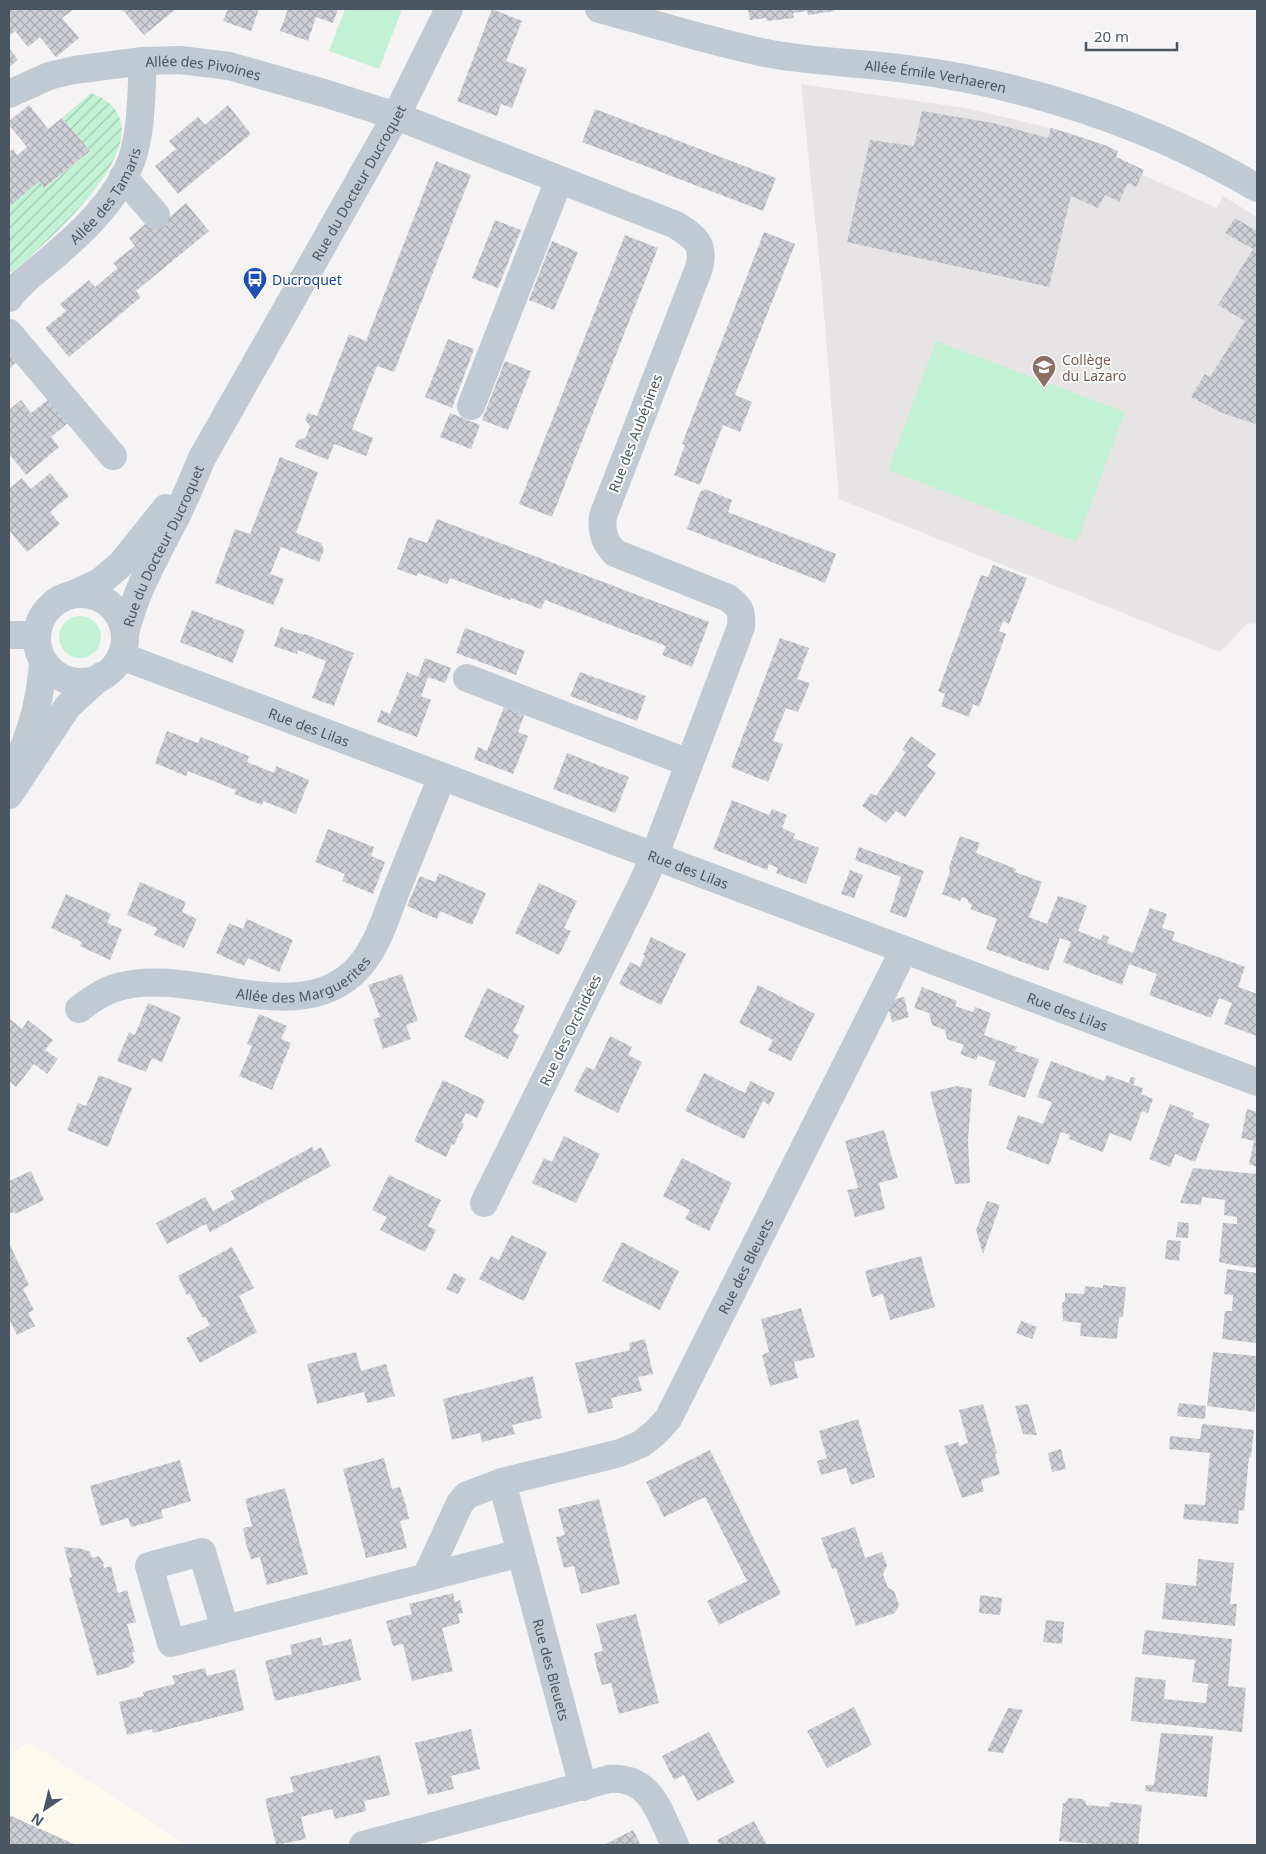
<svg xmlns="http://www.w3.org/2000/svg" width="1266" height="1854" font-family="'Noto Sans',sans-serif">
<defs>
<pattern id="garden-furrows" width="10" height="10" patternUnits="userSpaceOnUse" patternTransform="scale(1.25)"><rect width="10" height="10" fill="#c3f1d5"/><path d="M-1 1l2-2M0 10L10 0M9 11l2-2" fill="none" stroke="#a0c6b0"/></pattern>
<pattern id="building-cross-hatch" width="8" height="8" patternUnits="userSpaceOnUse" patternTransform="scale(1.25)"><rect width="8" height="8" fill="#cdcfd5"/><path d="M0 0l8 8M0 8l8-8" fill="none" stroke="#a8abb0"/></pattern>
</defs>
<rect width="100%" height="100%" fill="#f5f3f3"/>
<path fill="#fdf9ef" d="M29,1742l157,103h-177v-90z"/>
<path fill="#e6e4e5" d="M801,84l164,24 103,24 50,19 -2,6 28,13 -1,5 74,33 6,-12 34,21v406l-10,1 -27,28 -381,-153 -18,-222z"/>
<path fill="#c3f1d5" d="M345,9h57l-23,60 -50,-18z
M936,341l189,71 -48,130 -189,-72z
M59 637a21 21 0 1 1 42 0a21 21 0 1 1-42 0Z"/>
<path fill="url(#garden-furrows)" d="M91,93c91,35 -45,150 -80,180l-2,-3v-64l30,-25 6,7 45,-37 -28,-33z"/>
<path fill="url(#building-cross-hatch)" d="M9,9h65l-12,9 17,20 -23,19 -16,-20 -12,10 -13,-16 -6,5z
M122,9h54l-32,26z
M228,9h31l-8,22 -28,-10z
M288,9h50l-5,14 -17,-6 -8,24 -28,-10z
M492,9l30,12 -16,40 21,8 -15,39 -11,-4 -4,12 -40,-15z
M748,9h86v2l-26,4 -1,-4 -14,2 1,5 -27,3 -1,-3 -16,2z
M9,48l9,12 -9,7z
M29,105l19,24 14,-11 28,33 -46,37 -5,-7 -30,26v-55l4,-3 4,6 10,-8 -18,-22v-4z
M228,105l23,29 -73,60 -23,-28 21,-17 -7,-8 29,-24 7,8z
M595,109l181,69 -13,33 -181,-69z
M922,111l71,12 55,15 3,-10 51,16 16,7 -2,6 28,13 -8,17 -8,-4 -9,19 -14,-7 -7,13 -27,-12 -22,91 -202,-45 23,-102 44,6z
M436,161l35,14 -77,197 -17,-6 -25,63 21,9 -7,18 -32,-12 -6,16 -33,-13 2,-6 9,-4 4,-11 -5,-6 3,-7 9,3 32,-82 17,7z
M186,203l23,28 -73,60 5,6 -72,60 -24,-29 21,-17 -6,-7 29,-24 6,7 23,-19 -5,-5 22,-17 -6,-8 27,-23 7,8z
M1235,218l22,13 -1,193 -34,-11 -31,-16 14,-23 5,3 35,-56 -27,-16 35,-56 -28,-16z
M495,220l26,10 -23,58 -26,-10z
M764,232l31,12 -60,151 17,7 -12,30 -17,-7 -23,60 -26,-10 11,-30 -3,-1z
M625,235l33,13 -106,269 -33,-13z
M552,241l26,11 -24,58 -25,-10z
M448,339l26,10 -22,59 -27,-11z
M9,347l10,13 -10,9z
M505,361l26,10 -23,59 -26,-10z
M50,398l19,24 -18,15 8,10 -33,28 -17,-21v-44l12,-10 10,13z
M450,413l30,12 -9,24 -31,-12z
M280,457l38,15 -22,61 25,10 3,7 -5,12 -38,-15 -11,27 14,5 -11,26 -58,-22 20,-54 15,5z
M50,473l19,23 -19,16 10,12 -33,28 -18,-22v-41l13,-11 9,11z
M705,489l27,11 -4,12 108,42 -11,29 -138,-54 13,-37z
M437,519l272,103 -17,45 -30,-12 4,-9 -121,-46 -4,9 -30,-11 -1,2 -60,-22 -3,6 -29,-11 -1,3 -20,-7 12,-32 18,6z
M993,565l34,13 -18,46 -6,-3 -4,10 7,3 -27,73 -6,-3 -4,13 -28,-11 4,-12 -7,-3 43,-116 7,2z
M192,610l53,20 -12,33 -53,-21z
M281,627l23,8 1,-1 49,19 -20,53 -22,-8 14,-37 -28,-11 -1,4 -23,-8z
M465,628l60,23 -9,24 -60,-22z
M780,638l29,10 -12,31 13,4 -12,29 -12,-4 -13,33 10,3 -15,38 -37,-15z
M425,658l26,10 -6,15 -17,-6 -7,19 10,4 -14,37 -40,-15 4,-12 9,4 17,-42 11,5z
M580,672l66,24 -9,25 -67,-25z
M504,707l20,8 -6,17 10,4 -15,38 -39,-15 4,-12 9,4z
M167,731l31,12 3,-6 48,19 -2,6 27,11 2,-7 33,14 -13,34 -33,-13 -1,4 -28,-11 2,-4 -48,-19 -2,5 -31,-13z
M911,736l25,18 -9,12 9,7 -31,44 -9,-6 -10,12 -24,-17 9,-13 5,3 30,-44 -4,-2z
M567,753l62,24 -14,36 -62,-24z
M732,800l37,15 3,-6 15,6 -5,13 13,6 -2,4 26,10 -13,36 -30,-11 2,-5 -9,-4 -2,6 -54,-21z
M328,829l46,18 -3,9 14,6 -12,32 -31,-13 3,-7 -30,-12z
M960,836l20,7 -4,10 40,16 -1,3 27,10 -13,35 18,7 11,-28 17,5 12,5 -9,25 23,9 2,-5 6,2 -2,6 26,10 17,-45 17,6 -5,14 13,4 -3,8 73,27 -7,20 19,7v42l-33,-12 8,-21 -13,-5 -8,20 -62,-23 8,-21 -11,-4 -17,-6 -7,21 -59,-23 8,-20 -11,-4 -12,33 -62,-22 11,-30 -27,-10 2,-4 -3,-2 -2,-4 -5,-2 -2,4 -18,-7 8,-23 -1,-4z
M859,847l65,24 -18,47 -16,-6 11,-35 -46,-17z
M850,870l13,5 -9,23 -13,-4z
M439,873l47,20 -14,32 -32,-14 -3,8 -30,-13 13,-30 15,6z
M140,882l46,20 -4,10 15,7 -13,29 -30,-13 3,-7 -30,-13z
M539,883l38,18 -13,27 7,3 -12,24 -44,-22z
M66,894l45,20 -4,9 15,6 -12,31 -30,-14 2,-4 -31,-14z
M247,919l46,21 -14,32 -31,-14 -4,8 -28,-13 13,-30 14,6z
M651,937l35,17 -25,51 -42,-21 11,-22 10,5 5,-12h-2z
M402,974l16,47 -12,4 5,14 -28,10 -10,-30 7,-2 -12,-32z
M758,985l57,29 -24,47 -23,-11 5,-10 -34,-17z
M922,987l35,14 -2,5 18,6 2,-5 16,6 -7,22 33,12 -2,4 24,8 -14,39 -37,-13 8,-23 -18,-7 -2,5 -16,-6 4,-9 -17,-6 -2,-9 -13,-5 -3,-12 -15,-5z
M487,988l38,18 -12,26 6,3 -11,24 -44,-22z
M904,997l5,20 -17,5 -5,-19 1,-2z
M148,1003l33,14 -19,45 -10,-4 -6,14 -29,-11 12,-29 6,3z
M259,1014l28,12 -6,13 10,4 -19,47 -33,-14 13,-30 -5,-2z
M9,1018l13,11 6,-9 25,20 -8,10 13,9 -11,15 -13,-10 -18,23 -7,-6z
M610,1036l22,11 -4,8 14,7 -24,51 -44,-22 12,-24 8,3z
M1051,1061l53,20 3,-6 22,8 2,-6 5,1 -3,7 10,3 -2,6 12,5 -5,14 -6,-2 -11,30 -21,-8 -7,19 -34,-13 1,-4 -9,-3 -12,33 -43,-16 12,-34 25,9 9,-22 -15,-5z
M704,1073l41,20 5,-12 25,12 -6,12 -6,-4 -19,38 -59,-28z
M99,1075l33,13 -24,59 -41,-17 11,-27 8,3z
M443,1080l42,20 -8,18 -11,-5 -5,10 3,1 -10,21 -2,-1 -6,13 -32,-16z
M957,1086l15,3 -4,51 2,43 -15,1 -25,-92z
M1170,1104l24,9 -2,4 18,7 -15,38 -20,-8 -5,13 -21,-8z
M1247,1109l10,3v55l-8,-3 5,-23 -13,-3z
M884,1130l14,48 -19,5 6,26 -30,8 -8,-27 11,-2 -13,-47z
M564,1136l36,18 -24,49 -44,-20 12,-25 8,4z
M312,1147l2,4 7,-4 10,19 -121,66 -4,-8 -39,20 -11,-21 49,-26 8,14 22,-12 -4,-8z
M682,1158l50,25 -23,48 -24,-12 5,-9 -27,-14z
M1193,1168l64,6v94l-24,-3 -14,-3 4,-39 14,1v-7l-13,-2 1,-15 -23,-3 -1,8 -21,-2z
M31,1171l13,29 -29,14 -1,-2 -5,2v-33z
M389,1175l52,25 -13,26 8,4 -11,22 -45,-22 7,-13 -15,-7z
M987,1201l13,4 -17,49 -7,-24z
M1178,1222l11,1 -1,15 -12,-1z
M511,1235l36,17 -23,49 -45,-22 12,-23 8,4z
M1167,1240l14,1 -2,20 -14,-2z
M622,1242l57,29 -19,39 -58,-29z
M9,1243l20,42 -6,4 11,21 -6,3 7,13 -18,9 -8,-16z
M232,1247l22,41 -15,8 18,36 -57,31 -14,-25 24,-13 -5,-9 -2,2 -13,-24 -3,1 -9,-19z
M921,1256l14,51 -45,13 -7,-26 -11,3 -7,-26z
M1227,1269l30,4v70l-35,-4 3,-28h7l1,-16 -9,-1z
M454,1273l12,6 -8,15 -12,-5z
M1103,1285l23,2 -3,30h-4l-2,22 -37,-3 1,-13 -18,-2 -1,-18 3,-2v-8l19,1 1,-8 18,2z
M801,1308l14,49 -21,5 4,16 -28,8 -8,-31 7,-3 -8,-33z
M1021,1321l16,6 -5,12 -16,-6z
M645,1339l8,35 -15,3 4,14 -31,7 2,10 -25,6 -13,-51 55,-13 -1,-7z
M356,1352l5,19 25,-7 9,32 -28,7 -3,-11 -47,12 -10,-40z
M1213,1352l44,4 -2,56 -48,-6z
M533,1376l9,42 -30,7 3,9 -33,8 -2,-9 -28,7 -9,-41z
M1179,1403l27,3 -1,13 -28,-3z
M983,1404l14,49 -2,1 5,20 -19,6 3,11 -22,7 -18,-52 14,-4 1,4 9,-3 -9,-33z
M1028,1404l9,31 -14,-1 -8,-28z
M858,1419l17,58 -24,8 -5,-17 -25,7 -4,-14 10,-3 -8,-27z
M1202,1424l52,6 -3,27h-2l-5,54 -5,-1 -1,14 -55,-5 2,-15 20,1 5,-52 -41,-4 1,-13 30,3z
M1061,1449l5,20 -14,3 -4,-19z
M710,1450l71,144 -62,31 -12,-24 40,-20 -42,-84 -41,20 -18,-35z
M384,1458l8,31 8,-2 5,15 4,17 -9,2 7,27 -41,10 -23,-89z
M180,1460l11,41 -30,9 2,8 -17,5 -15,4 -3,-9 -27,8 -11,-40z
M285,1488l23,86 -41,11 -7,-28 -9,2 -5,-15 -3,-16 9,-2 -7,-27z
M599,1499l21,85 -39,10 -7,-28 -10,2 -8,-31 9,-2 -7,-26z
M855,1527l10,31 17,-6 5,14 -4,8 5,14 6,3 5,14 -4,8 -39,13 -20,-58 -4,1 -11,-31z
M64,1547l19,2 7,3 2,6 7,-2 5,7 -1,1 1,4 7,-2 7,27 9,-3 9,32 -9,2 8,28h-3l3,10 -6,5 -32,9 -28,-98 3,-1z
M1198,1559l36,4 -4,41h7l-2,22 -73,-7 4,-36 30,3z
M453,1593l2,9 5,-2 3,13 -5,1 2,9 -18,5 11,43 -41,10 -9,-37 -10,2 -7,-25 26,-7 -3,-10z
M980,1595l22,3 -2,17 -21,-2z
M636,1614l23,89 -40,11 -8,-31 -9,2 -5,-16 -3,-16 9,-2 -7,-27z
M1046,1620l18,2 -2,22 -19,-2z
M1145,1630l87,9 -4,47 18,2 -4,44 -111,-11 4,-44 31,3 -2,19 42,4 2,-19 -16,-2 3,-22 -53,-6z
M321,1637l2,9 28,-7 10,41 -86,21 -10,-40 27,-7 -2,-9z
M205,1668l2,8 28,-7 9,41 -91,23 -1,-4 -25,6 -8,-33 25,-6 -1,-4 32,-8 -3,-8z
M854,1707l18,38 -45,23 -20,-37z
M1008,1708l15,2 -20,43 -16,-2z
M471,1729l9,40 -29,7 3,13 -26,6 -13,-52z
M709,1732l26,50 -38,19 -13,-26 -10,5 -12,-24z
M1161,1733l52,3 -6,61 -62,-6 1,-6h8z
M380,1755l10,40 -26,6 2,10 -31,8 -3,-10 -31,8 5,22 -30,6 -11,-46 29,-7 -4,-15z
M1069,1798l14,1 3,3v3l23,2 1,-5 32,3 -4,40h-33l-46,-4 4,-38h2z
M9,1815l67,30h-67z
M754,1821l13,24h-47l-3,-5z
M633,1830l8,15h-37z"/>
<g fill="none" stroke-linecap="round" stroke-linejoin="round">
<g stroke="#c1cad2" stroke-width="28">
<path id="s1" d="M599,9c57,15 115,34 172,45 45,8 90,9 135,15 121,15 247,57 351,119"/>
<path id="s2" d="M9,94l40,-18 25,-6 69,-9 37,-1 49,6 95,27 72,23 280,109c20,13 29,19 23,43l-96,248c-2,15 1,26 12,37l113,45c13,10 14,13 13,29l-87,230 -14,31 -156,315"/>
<path d="M123,177l33,38"/>
<path id="s3" d="M9,298c13,-19 36,-33 53,-49 28,-24 57,-54 70,-90 10,-31 9,-65 11,-98"/>
<path d="M9,333l104,123"/>
<path d="M471,406l88,-226"/>
<path d="M74,594l26,-12 21,-18 45,-56"/>
<circle cx="81" cy="638" r="44"/>
<path id="s4" d="M125,634c10,-43 32,-80 52,-119 9,-19 17,-38 25,-57l194,-342 53,-107"/>
<path d="M9,635h28"/>
<path id="s5" d="M121,656l1136,426"/>
<path d="M467,678l222,85"/>
<path d="M19,758c15,-32 22,-63 24,-97"/>
<path d="M9,795l59,-89 33,-30"/>
<path id="s6" d="M79,1009c12,-9 24,-18 39,-22 74,-22 182,46 241,-20 18,-20 27,-50 36,-74 16,-39 31,-78 47,-116"/>
<path id="s7" d="M502,1482l81,305"/>
<path id="s8" d="M426,1577l34,-74 7,-8 35,-13 118,-29 21,-9 14,-11 13,-14 236,-469"/>
<path d="M225,1629l-23,-77 -53,14 22,77 350,-90"/>
<path d="M363,1845l246,-66c43,-3 50,34 66,66"/>
</g>
</g>
<defs>
<symbol id="bus-pin" viewBox="-11 -11 22 30"><path d="M0 17L-7.5 6A9.5 9.5 0 1 1 7.5 6Z" fill="#1a4fb4" stroke="#fff"/><path d="M-5-6H5V4H4V6H2V4H-2V6H-4V4H-5ZM-3.5-4V0h7V-4ZM-3.5 1.2v1.5H-2V1.2ZM2 1.2v1.5H3.5V1.2Z" fill="#fff"/></symbol>
<symbol id="school-pin" viewBox="-11 -11 22 30"><path d="M0 17L-7.5 6A9.5 9.5 0 1 1 7.5 6Z" fill="#8d6e63" stroke="#fff"/><path d="M0-5L7-2L0 1L-7-2ZM-4 1L0 2.5L4 1V4Q0 6-4 4Z" fill="#fff"/></symbol>
</defs>
<g fill-rule="evenodd">
<use href="#bus-pin" x="241" y="265" width="28" height="38"/>
<use href="#school-pin" x="1030" y="353" width="28" height="38"/>
</g>
<g text-anchor="middle" dominant-baseline="central" stroke-width="4" stroke-linejoin="round" paint-order="stroke">
<g font-size="14" fill="#4a5661" stroke="#fff">
<text stroke="none"><textPath href="#s2" startOffset="200">Allée des Pivoines</textPath></text>
<text stroke="none"><textPath href="#s1" startOffset="344">Allée Émile Verhaeren</textPath></text>
<text stroke="none"><textPath href="#s4" startOffset="509">Rue du Docteur Ducroquet</textPath></text>
<text stroke="none"><textPath href="#s3" startOffset="142">Allée des Tamaris</textPath></text>
<text transform="translate(635 433) rotate(-69)">Rue des Aubépines</text>
<text stroke="none"><textPath href="#s4" startOffset="96">Rue du Docteur Ducroquet</textPath></text>
<text stroke="none"><textPath href="#s5" startOffset="201">Rue des Lilas</textPath></text>
<text stroke="none"><textPath href="#s5" startOffset="606">Rue des Lilas</textPath></text>
<text stroke="none"><textPath href="#s6" startOffset="236">Allée des Marguerites</textPath></text>
<text stroke="none"><textPath href="#s5" startOffset="1011">Rue des Lilas</textPath></text>
<text transform="translate(570 1030) rotate(-64)">Rue des Orchidées</text>
<text stroke="none"><textPath href="#s8" startOffset="482">Rue des Bleuets</textPath></text>
<text stroke="none"><textPath href="#s7" startOffset="194">Rue des Bleuets</textPath></text>
</g>
<g font-size="14" fill="#164399" stroke="#fff" text-anchor="start">
<text x="272" y="279">Ducroquet</text>
</g>
<g font-size="14" fill="#785e54" stroke="#fff" text-anchor="start">
<text x="1062" y="359">Collège<tspan x="1062" dy="16">du Lazaro</tspan></text>
</g>
</g>
<rect width="1266" height="1854" fill="none" stroke="#4a5661" stroke-width="20"/>
<g transform="translate(45 1809) rotate(215)" stroke="#ffffff" stroke-width="4" paint-order="stroke">
<path d="M0-4L9 19L0 12L-9 19Z" fill="#4a5661"/>
<text y="-8" font-size="14" font-weight="bold" text-anchor="middle" fill="#4a5661">N</text>
</g>
<path d="M1086 42v8h91v-8" fill="none" stroke="#4a5661" stroke-width="2.5"/>
<text x="1094" y="42" font-size="15" fill="#4a5661" stroke="#ffffff" stroke-width="4" paint-order="stroke">20 m</text>
</svg>
